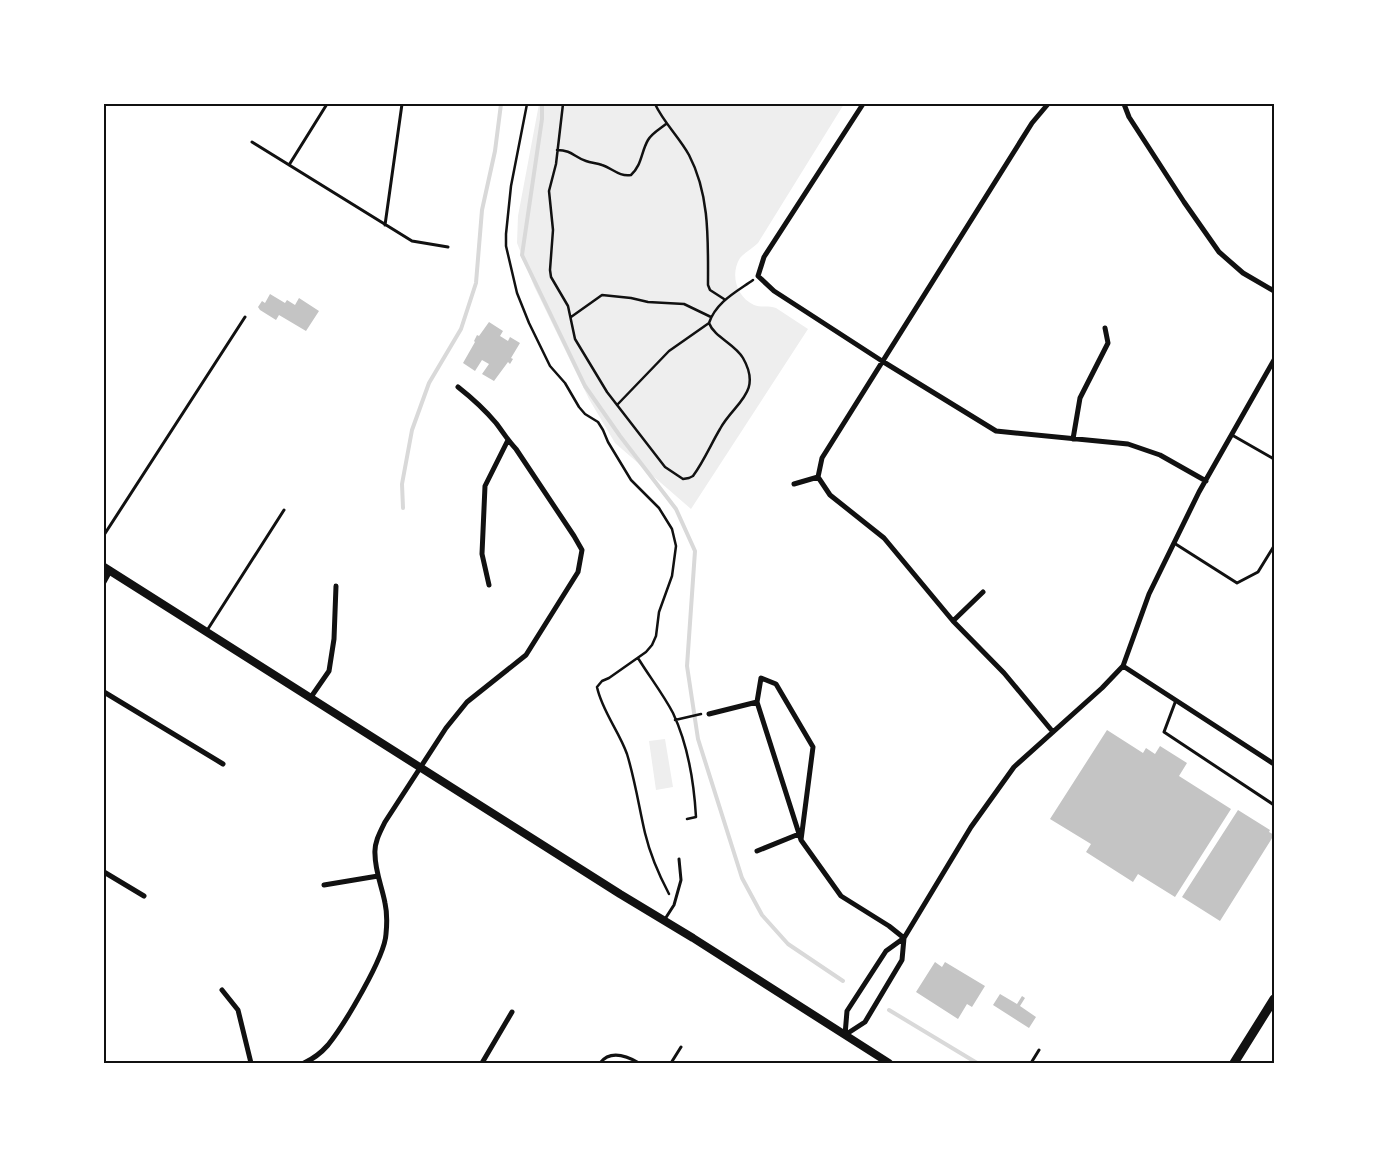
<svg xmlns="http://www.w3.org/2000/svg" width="1378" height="1167" font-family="Quicksand,sans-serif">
<rect width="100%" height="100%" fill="#fff"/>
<path fill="#eee" d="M539,104h305l-86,139c-6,6 -13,9 -18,15 -10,16 -4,39 14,47 7,3 15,0 22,3l32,21 -117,180 -76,-66 -26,-44 -55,-113 -17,-43 1,-27z
M665,739l8,48 -17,3 -7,-49z"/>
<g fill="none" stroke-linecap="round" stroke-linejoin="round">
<path stroke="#d9d9d9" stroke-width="4" d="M542,104v15l-20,136 63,131 35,50 56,73 19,42 -8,115 11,73 44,139 20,37 26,29 55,37
M403,508l-1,-24 10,-54 17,-47 32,-54 15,-46 6,-73 13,-59 6,-47
M889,1010l88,53"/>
</g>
<path fill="#c4c4c4" d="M270,294l15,9 2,-3 8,5 4,-7 20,13 -13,20 -27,-16 -3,5 -16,-10 -2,-3 4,-6 3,2z
M489,322l14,9 -3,5 8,5 2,-4 10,6 -9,15 2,1 -3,5 -2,-2 -14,19 -12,-7 7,-10 -7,-4 -7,11 -12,-8 12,-21 -1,-1 3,-6 2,1z
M1107,730l36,23 3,-5 9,6 5,-8 27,17 -8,13 52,33 -56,88 -37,-23 -5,8 -47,-30 5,-8 -41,-25z
M1238,810l32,20 -1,2 5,3 -54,86 -38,-24z
M935,962l7,5 3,-5 40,24 -13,21 -5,-3 -9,15 -42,-27z
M1000,994l17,10 5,-8 3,2 -5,8 16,11 -7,11 -36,-23z"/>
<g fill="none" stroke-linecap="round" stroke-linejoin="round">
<path stroke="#111" stroke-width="2.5" d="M527,104l-16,82 -5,48v12l11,47 12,30 21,43 15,17 14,24 6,7 13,8 5,8 5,12 23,38 28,28 13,21 4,17 -4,30 -13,36 -3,24 -4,9 -6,7 -37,26 -7,3 -5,6c5,24 22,44 30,67 8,26 12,53 18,79 5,21 14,42 24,61
M563,104l-7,60 -7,27 4,39 -3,40 1,7 17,29 7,33 32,53 58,75 18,12 6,-1 4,-2c11,-15 18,-32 27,-47 14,-26 43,-36 23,-71 -8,-14 -29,-21 -34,-35 7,-21 27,-31 44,-43
M655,104c9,19 24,33 34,51 21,40 19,86 19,130l2,5 14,9
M557,150c15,0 17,7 29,11 5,2 11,2 16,4 10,3 17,12 29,10 11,-10 10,-23 17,-35 4,-7 12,-11 18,-16
M571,317l31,-22 29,3 17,4 36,2 27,13
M617,405l52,-54 40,-28
M638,658c11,18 25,36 35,55 15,32 21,69 23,104l-9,2
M675,720l26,-6"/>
<path stroke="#111" stroke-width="3" d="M252,142l160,99 36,6
M289,165l38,-61
M385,225l17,-121
M1232,435l42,24
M104,535l141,-218
M1174,543l63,40 21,-11 16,-26
M206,632l78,-122
M1176,700l-12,32 110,73
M665,919l9,-14 7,-25 -2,-21
M600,1063c10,-13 27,-7 39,0
M671,1063l10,-16
M1031,1063l8,-13"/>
<path stroke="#111" stroke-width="5" d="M863,104l-99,153 -6,19 16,15 108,70 114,70 132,13 32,11 46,26
M1048,104l-16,19 -210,335 -4,19 12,18 54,43 69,83 51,52 49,59
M1124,104l5,13 55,85 35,50 24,21 31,18
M1073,439l7,-41 28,-55 -3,-15
M794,484l24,-7
M104,582l6,-11
M489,585l-7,-31 3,-68 23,-46
M953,621l30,-29
M1123,666l151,98
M104,692l119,72
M311,697l18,-26 5,-32 2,-53
M709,714l48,-12
M801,840l12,-93 -37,-63 -15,-6 -4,24 44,138 40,56 48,30 15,12
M757,851l42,-17
M104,872l40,24
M324,885l54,-9
M222,990l16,20 13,53
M845,1035l2,-24 39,-60 18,-13 67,-111 43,-60 88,-79 21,-22 26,-72 50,-102 75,-132
M845,1035l20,-13 37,-62 2,-22
M304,1063c9,-4 17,-10 24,-18 16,-20 57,-88 58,-111 1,-10 1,-22 -1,-31 -3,-16 -10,-32 -10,-49 -1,-11 5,-22 10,-32l61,-94 21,-26 59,-47 52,-83 4,-22 -8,-14 -58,-87c-8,-8 -13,-17 -20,-26 -11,-13 -24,-25 -38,-36
M482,1063l30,-51"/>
<path stroke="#111" stroke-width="8" d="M104,567l516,327 73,44 196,125"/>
<path stroke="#111" stroke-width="9" d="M1234,1063l40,-64"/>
</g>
<rect width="1378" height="1167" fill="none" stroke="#ffffff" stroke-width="210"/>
<rect x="105" y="105" width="1168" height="957" fill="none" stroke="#111" stroke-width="2"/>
</svg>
